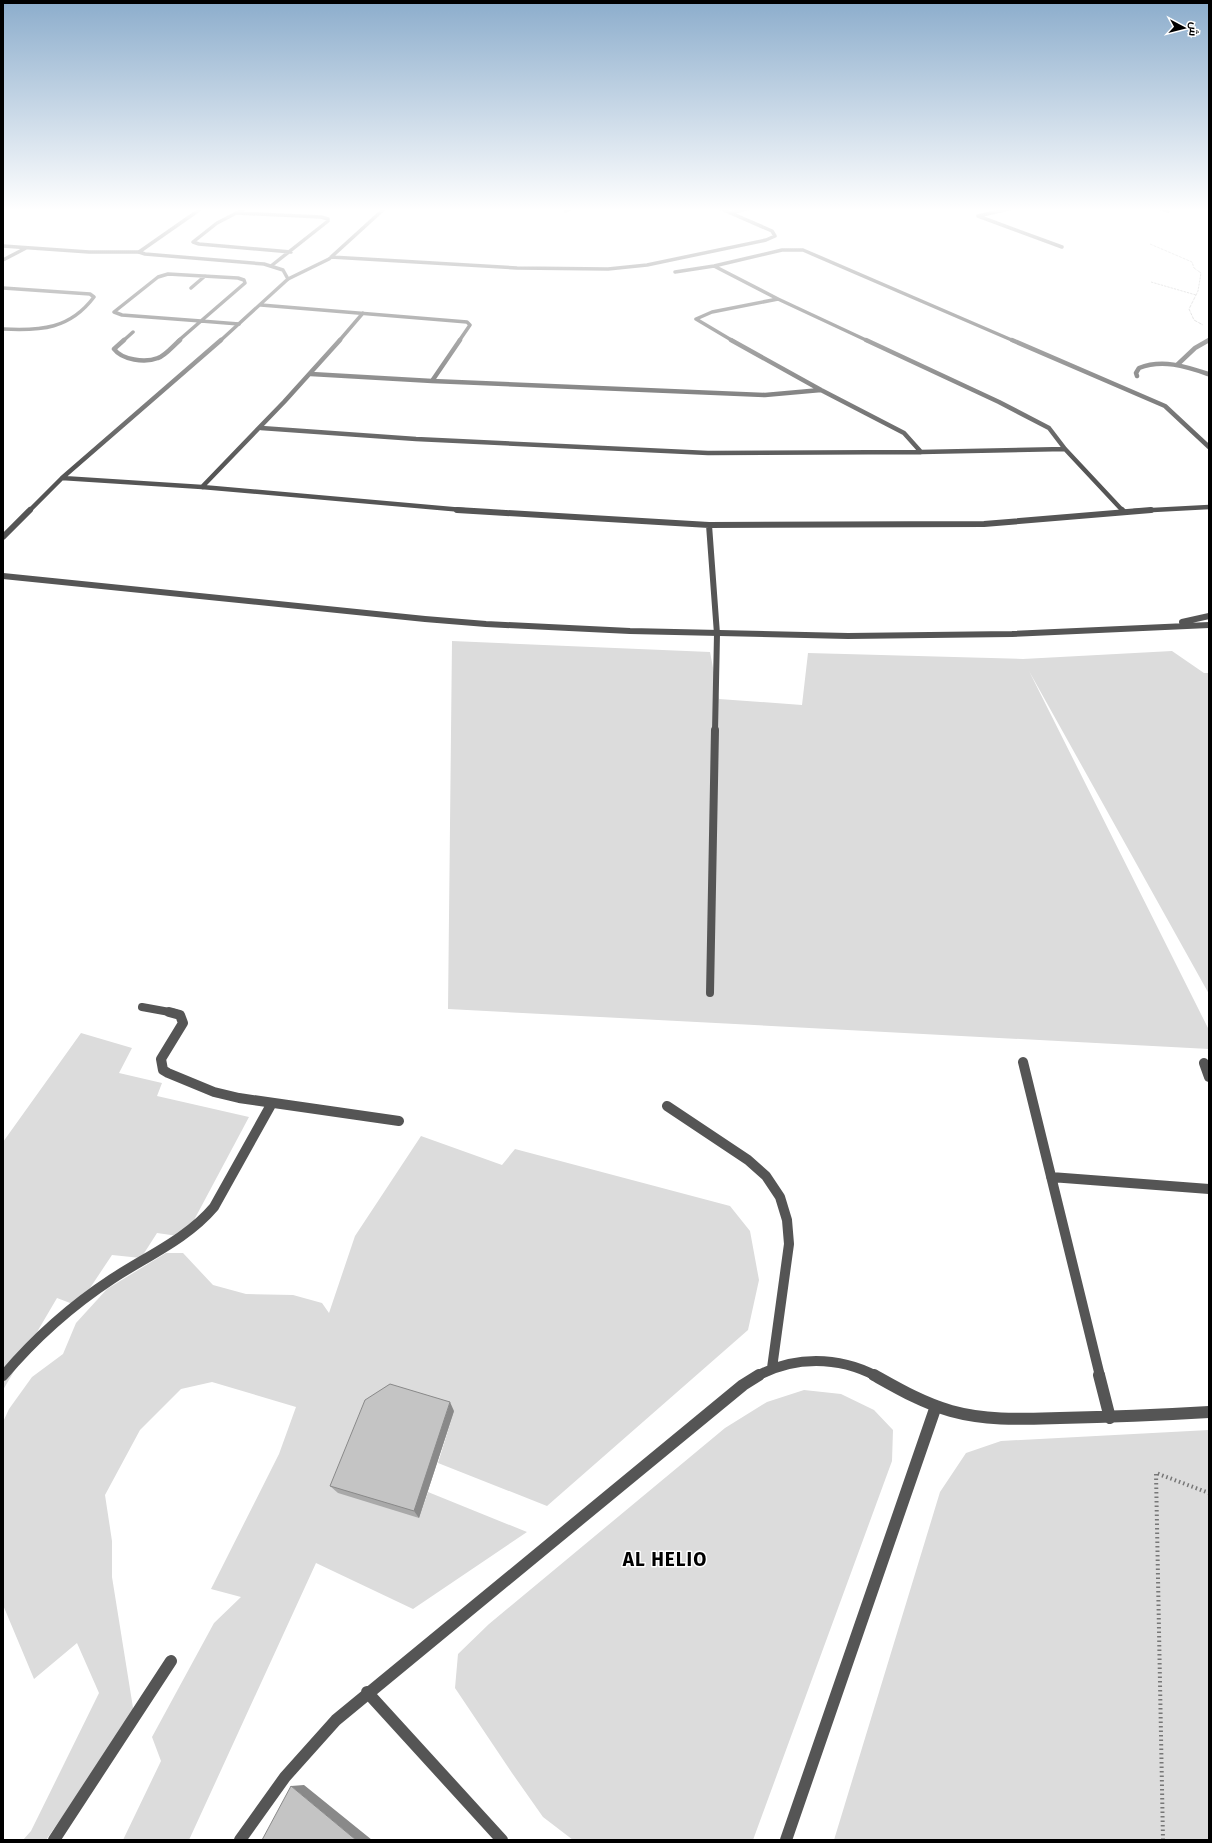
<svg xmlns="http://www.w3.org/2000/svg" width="1212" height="1843" font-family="'Fira Sans',Cairo,sans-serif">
<rect width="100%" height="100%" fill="#fff"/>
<path fill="#dcdcdc" d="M452,641l258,11 9,47 83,6 6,-52 215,6 149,-8 32,22h5v321l-180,-323 180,359v19l-761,-40z
M81,1033l51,15 -13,25 43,10 -5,13 92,21 -64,120 -28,-4 -16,25 -29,-3 -34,51 -21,-8 -54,92v-248z
M421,1136l81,29 13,-16 215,57 20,25 9,49 -11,50 -201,176 -109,-43 16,-52 -35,107 9,-26 99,40 -114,77 -97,-46 -127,277h-66l38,-79 -9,-24 62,-114 27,-26 -30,-8 68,-135 17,-47 -84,-25 -31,7 -41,41 -35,65 7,46v36l22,137 -88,126h-23l8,-9 68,-138 -22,-50 -43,36 -31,-74v-183l6,-13 23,-32 31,-23 13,-31 31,-34 59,-36h17l30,32 33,9 47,1 29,8 7,10 26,-77z
M804,1390l37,4 33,16 19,20 -1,31 -139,379h-180l-30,-23 -31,-44 -57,-85 3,-34 31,-30 236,-196 42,-26z
M1209,1430v410h-375l106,-348 26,-39 35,-12z"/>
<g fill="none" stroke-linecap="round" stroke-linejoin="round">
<path stroke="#777" stroke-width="1" stroke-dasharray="0.5 1" stroke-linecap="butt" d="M1150,244l42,18 2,6 7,5 -3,18 -9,18 5,11 9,5
M1151,282l45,13"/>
<path stroke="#777" stroke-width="4" stroke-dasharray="1.5 3" stroke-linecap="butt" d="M1163,1840l-7,-367 53,20"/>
<path stroke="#555" stroke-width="3.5" d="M246,208l-29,15 -24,19 6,2 92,8
M1013,208l-35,8 84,31
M1159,208l9,3
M566,211l6,-3
M237,213l84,4 7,2v2l-57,45
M730,213l21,-5
M3,246l86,6h50
M331,257l186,11 91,1 39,-4 119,-25 9,-4 -3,-5 -53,-23
M3,260l23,-12
M168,274l70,4 6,2 1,3 -44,38 -79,-6 -8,-3 44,-35z
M288,279l41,-20 56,-51
M3,288l87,6 4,3c-24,32 -53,34 -91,32
M191,288l14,-12
M201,321l38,3
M123,341l10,-9
M178,341l23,-20
M1207,341l2,-1"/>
<path stroke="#555" stroke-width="4.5" d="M124,340l-10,9c8,11 31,14 44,9 7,-2 15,-12 22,-18
M1177,365l18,-17 14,-8
M1137,376l-1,-3 3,-5c23,-9 46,-2 69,6"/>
<path stroke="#555" stroke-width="6" d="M715,731l2,-97"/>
<path stroke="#555" stroke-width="8" d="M710,993l5,-263
M142,1007l33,6"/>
<path stroke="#555" stroke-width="10" d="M169,1012l11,3 3,8 -22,36 2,11 5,3 46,19 25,6 160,23
M1023,1062l77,314
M1204,1063l5,14
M667,1106l81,54 18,16 14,21 7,23 2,24 -17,124
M1051,1177l158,12
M3,1376c32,-38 68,-70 109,-97 35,-23 75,-40 102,-72l58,-104
M757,1376c37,-20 81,-20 119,0"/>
<path stroke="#555" stroke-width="12" d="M874,1375c25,14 49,28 77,36 36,10 72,8 109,7 50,-1 99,-3 149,-6
M1099,1375l11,43
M367,1692l135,148
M54,1840l117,-179
M240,1840l45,-63 51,-57 407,-335 16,-10
M786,1840l150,-434"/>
<path stroke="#555" stroke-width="3.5" d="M202,208l-63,44 6,2 119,10 19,6 5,9 -68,62
M714,266l64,33 90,42
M675,272l39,-6 68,-16h21l211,91
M261,305l206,17 3,3 -11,16
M339,341l24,-28
M733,341l-37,-22 16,-7 66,-13"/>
<path stroke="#555" stroke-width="4.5" d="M460,340l-28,41 333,14 56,-5
M731,340l90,50 83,43 17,19
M866,340l133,62 50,26 16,21 58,62
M1012,340l153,66 44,41
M311,374l121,7
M261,428l155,11 292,14 213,-1 144,-3
M62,478l140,9 272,24
M202,487l82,-85 56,-62
M29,511l33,-33 159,-138
M1134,511l75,-4"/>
<path stroke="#555" stroke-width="6" d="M457,510l252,15 275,-1 167,-14
M1122,510l2,2
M709,525l8,109
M3,537l27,-27"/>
<path stroke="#555" stroke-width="6" d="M3,576l422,43 61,5 144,7 218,5 164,-2 197,-9
M1182,622l27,-6"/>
</g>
<path fill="#a9a9a9" d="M454,1411l-35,107 -81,-25 -8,-7z"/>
<path fill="#898989" d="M450,1402l4,9 -35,107 -5,-7z
M304,1785l68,55h-16l-65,-54z"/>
<path fill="#c4c4c4" stroke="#898989" d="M390,1384l60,18 -36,109 -84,-25 35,-86z
M291,1786l65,54h-94z"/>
<linearGradient id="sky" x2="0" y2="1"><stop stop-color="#8cadcc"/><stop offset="0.45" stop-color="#fff"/><stop offset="1" stop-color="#fff" stop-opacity="0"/></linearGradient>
<rect width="1212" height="466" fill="url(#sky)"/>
<g text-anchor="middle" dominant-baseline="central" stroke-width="3" stroke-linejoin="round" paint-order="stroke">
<g font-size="19" font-weight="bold" letter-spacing="1" fill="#000" stroke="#fff">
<text x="665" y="1559">AL HELIO</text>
</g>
</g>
<rect width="1212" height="1843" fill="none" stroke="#000000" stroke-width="8"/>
<g transform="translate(1184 28) rotate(97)" stroke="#ffffff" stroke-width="3" paint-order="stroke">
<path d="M0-3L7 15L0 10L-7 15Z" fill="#000000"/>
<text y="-6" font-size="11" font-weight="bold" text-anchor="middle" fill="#000000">ش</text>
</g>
</svg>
